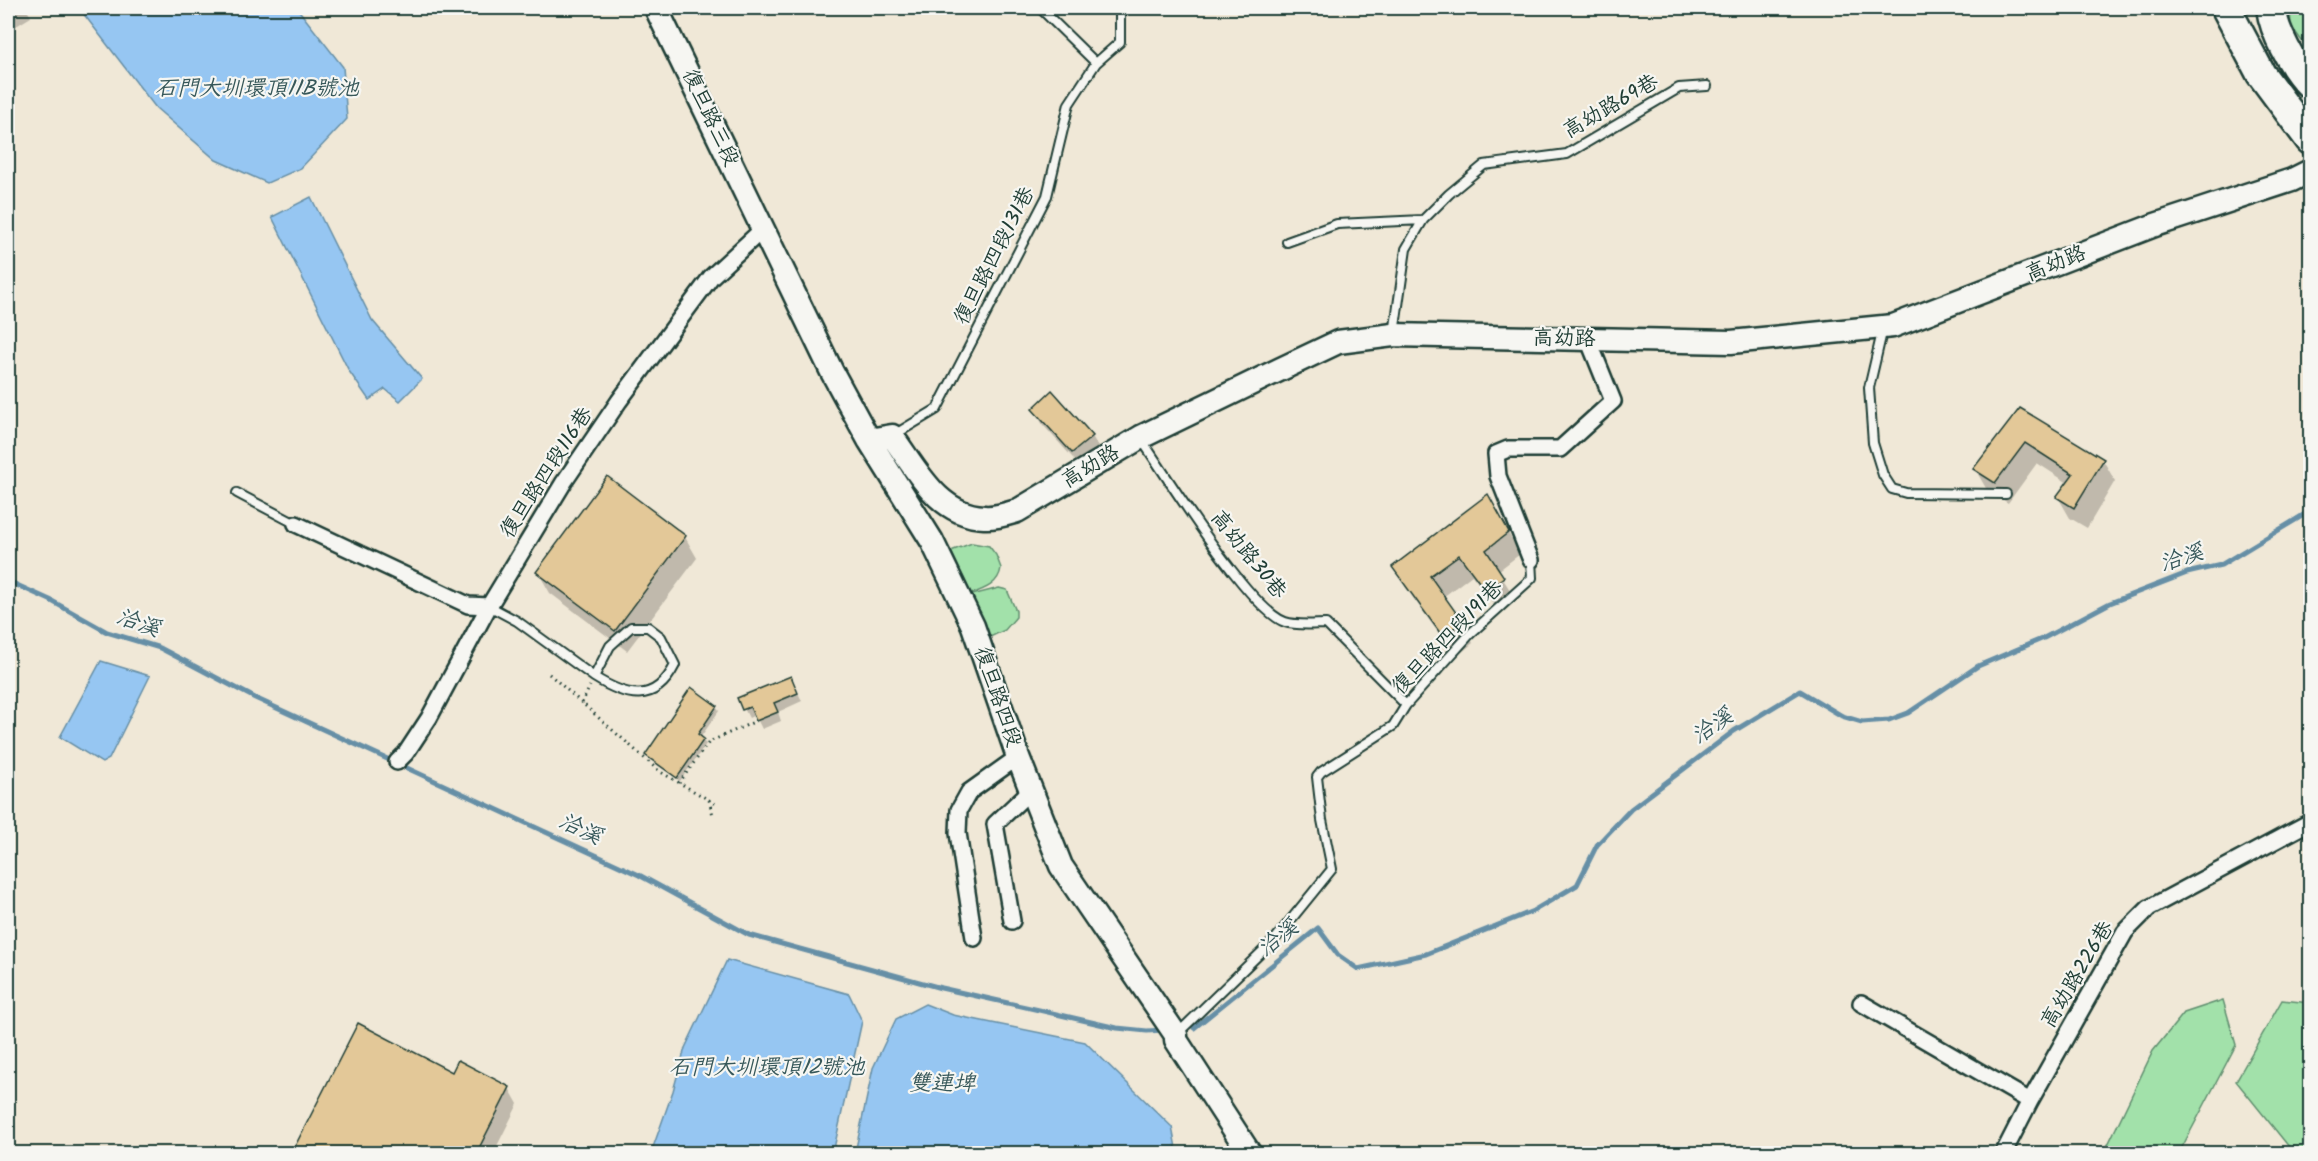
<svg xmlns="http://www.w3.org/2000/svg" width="2318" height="1161" font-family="Kalam,'LXGW WenKai TC',sans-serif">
<rect width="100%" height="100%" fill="#f0e8d7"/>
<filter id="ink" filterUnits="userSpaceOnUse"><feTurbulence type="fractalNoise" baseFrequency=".0167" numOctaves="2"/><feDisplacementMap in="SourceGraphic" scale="12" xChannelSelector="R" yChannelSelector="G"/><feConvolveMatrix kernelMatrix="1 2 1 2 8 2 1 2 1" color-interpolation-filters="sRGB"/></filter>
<g filter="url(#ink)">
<path fill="#a2e1aa" stroke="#608f6f" stroke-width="1.5" d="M2290,8h20v44l-19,-26z
M972,543l17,3 7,9 5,13c-2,16 -16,21 -30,26l-20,-43z
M999,588l8,2 9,21v6l-11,13 -17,8 -16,-43z
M2223,1000l13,45 -57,108h-75l49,-102 31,-38z
M2282,1000l28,3v150h-16l-58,-72z"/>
<path fill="#96c6f2" stroke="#668fa6" stroke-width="1.5" d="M79,8h218l46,59 4,52 -46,49 -34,15 -51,-23 -60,-52z
M311,197l61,123 50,59 -22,22 -15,-12 -16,11 -20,-29 -77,-154z
M101,661l49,15 -41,83 -7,4 -42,-26z
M727,960l122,34 13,27 -29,132h-182l22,-62 12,-43z
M925,1004l28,11 132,27 87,85 5,26h-322l18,-85 23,-49z"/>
<path fill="#0003" d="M8,8h18l5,9 -23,14z
M1034,409l58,27 9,16 -19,16 -39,-43z
M2021,410l82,50 12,21 -28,47 -17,-10 -12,-21 10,-14 -31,-20 -29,40 -21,-13 -12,-21z
M1488,497l32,57 -22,17 17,27 -17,12 -26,-35 -29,22 30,46 -17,14 -50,-69 -12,-21z
M685,537l12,21 -70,93 -77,-58 -12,-21z
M791,678l11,23 -24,11 3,9 -19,8 -7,-14 -6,3 -10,-19z
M716,707l3,4 -19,27 6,6 -26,37 -31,-22 -3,-4z
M2310,928v26l-4,-25z
M452,1074l57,14 9,16 -25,50h-200z"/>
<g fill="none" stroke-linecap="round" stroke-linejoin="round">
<path stroke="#668fa6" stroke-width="5" d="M8,581l42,19 57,32 53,16 95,50 384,177 110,60 192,53 98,22 78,18 30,3 17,-1
M1194,1028l124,-100 20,27 20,14 68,-15 107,-43 44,-26 20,-40 34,-36 103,-78 66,-40 42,25 20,6 27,-2 19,-7 70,-47 66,-28 66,-35 77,-30 34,-8 89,-54"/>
</g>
<path fill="#e3c898" stroke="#1f3d34" stroke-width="1.5" d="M1052,390l41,46 -21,17 -40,-44z
M2020,408l84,51 -30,49 -18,-11 17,-23 -48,-31 -30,40 -22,-14z
M607,476l79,60 -71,95 -79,-59z
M1488,494l21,38 -23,18 18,27 -19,13 -26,-35 -29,21 32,45 -19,16 -51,-70z
M791,676l7,17 -24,10 4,9 -22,9 -6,-14 -8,3 -5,-12z
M691,687l26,19 -19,28 6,5 -27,39 -32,-23z
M358,1023l94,49 6,-12 52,27 -34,67h-185z"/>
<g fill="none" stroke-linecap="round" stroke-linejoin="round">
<defs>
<path id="lane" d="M1040,8l56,55
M1287,242l50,-18 86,-4
M1883,328l-14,60 4,55 10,32 9,14 14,4 100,1
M1394,334l12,-85 17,-29 26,-26 35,-29 83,-11 112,-66 28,-2
M894,435l43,-26 110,-213 22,-92 27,-41 24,-21v-34
M1141,439c25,36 108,171 144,183 12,4 29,2 41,2l80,81
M237,493l59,31
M489,606l28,15 77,56c32,20 61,28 81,-12l-14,-28 -13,-10h-17l-21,19 -16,31
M1177,1034l99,-96 56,-69 -10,-49 -5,-43 4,-5 72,-46 13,-21 64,-71 62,-56 -1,-18"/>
<path id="street" d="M296,524l172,81 21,1
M1531,560l-33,-84 -2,-22 12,-5h52l53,-48 -25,-62
M397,762l9,-9 23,-35 60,-112 75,-124 55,-81 92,-124 52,-48
M1012,921l-17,-97 36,-34
M974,938l-16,-105 1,-23 10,-18 49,-35
M1861,1003l169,98 -27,53
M2030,1101l95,-169 24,-24 161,-86"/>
<path id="secondary" d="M656,8l176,364 37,68 63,101 41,85 45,131 43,109 115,169v5l74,114
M869,440l23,-4c25,34 46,79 92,81 11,1 23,-3 33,-6l124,-74 138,-67 59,-28 55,-7 338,7 162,-16 262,-101 137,-45 18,-9"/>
<path id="highway" d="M2226,8l35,66 49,66
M2271,8c3,24 22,59 39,76"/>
</defs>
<use href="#lane" stroke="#1f3d34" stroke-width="12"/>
<use href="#street" stroke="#1f3d34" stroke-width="20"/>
<use href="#secondary" stroke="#1f3d34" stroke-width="27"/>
<use href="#highway" stroke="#1f3d34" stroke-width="33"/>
<path stroke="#1f3d34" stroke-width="3" stroke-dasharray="1.5 4.5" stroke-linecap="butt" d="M549,674l110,97 57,33
M582,703l8,-17
M679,783l30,-41 47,-21
M709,800l4,15"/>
<use href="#lane" stroke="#f6f6f2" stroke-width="8"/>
<use href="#street" stroke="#f6f6f2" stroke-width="15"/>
<use href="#secondary" stroke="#f6f6f2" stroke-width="22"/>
<use href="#highway" stroke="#f6f6f2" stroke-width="28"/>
</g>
</g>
<g text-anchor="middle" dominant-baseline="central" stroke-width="4.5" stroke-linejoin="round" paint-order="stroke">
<g font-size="21" fill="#1f3d34" stroke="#f6f6f2">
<text transform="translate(1611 107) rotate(-30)">高幼路69巷</text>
<text transform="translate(710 118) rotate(65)">復旦路三段</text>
<text transform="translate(995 256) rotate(-63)">復旦路四段131巷</text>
<text transform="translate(2056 264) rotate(-22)">高幼路</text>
<text transform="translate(1564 339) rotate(1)">高幼路</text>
<text transform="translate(1091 467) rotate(-31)">高幼路</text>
<text transform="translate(547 473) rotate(-57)">復旦路四段116巷</text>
<text transform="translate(1248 555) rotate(51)">高幼路30巷</text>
<text transform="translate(1448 638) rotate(-46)">復旦路四段191巷</text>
<text transform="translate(997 697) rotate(71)">復旦路四段</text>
<text transform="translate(2078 975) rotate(-59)">高幼路226巷</text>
</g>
<g font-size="22" font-style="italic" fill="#37585a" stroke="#f6f6f2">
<text x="257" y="89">石門大圳環頂11B號池</text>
<text transform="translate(2182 559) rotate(-18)">洽溪</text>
<text transform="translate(138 624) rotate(19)">洽溪</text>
<text transform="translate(1713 727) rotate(-35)">洽溪</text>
<text transform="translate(580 830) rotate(25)">洽溪</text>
<text transform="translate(1279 939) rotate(-39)">洽溪</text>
<text x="767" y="1068">石門大圳環頂12號池</text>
<text x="942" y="1084">雙連埤</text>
</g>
</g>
<rect width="2318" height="1161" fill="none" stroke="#f6f6f2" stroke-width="30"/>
<rect x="15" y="15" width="2288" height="1131" fill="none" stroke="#1f3d34" stroke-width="2" filter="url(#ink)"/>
</svg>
